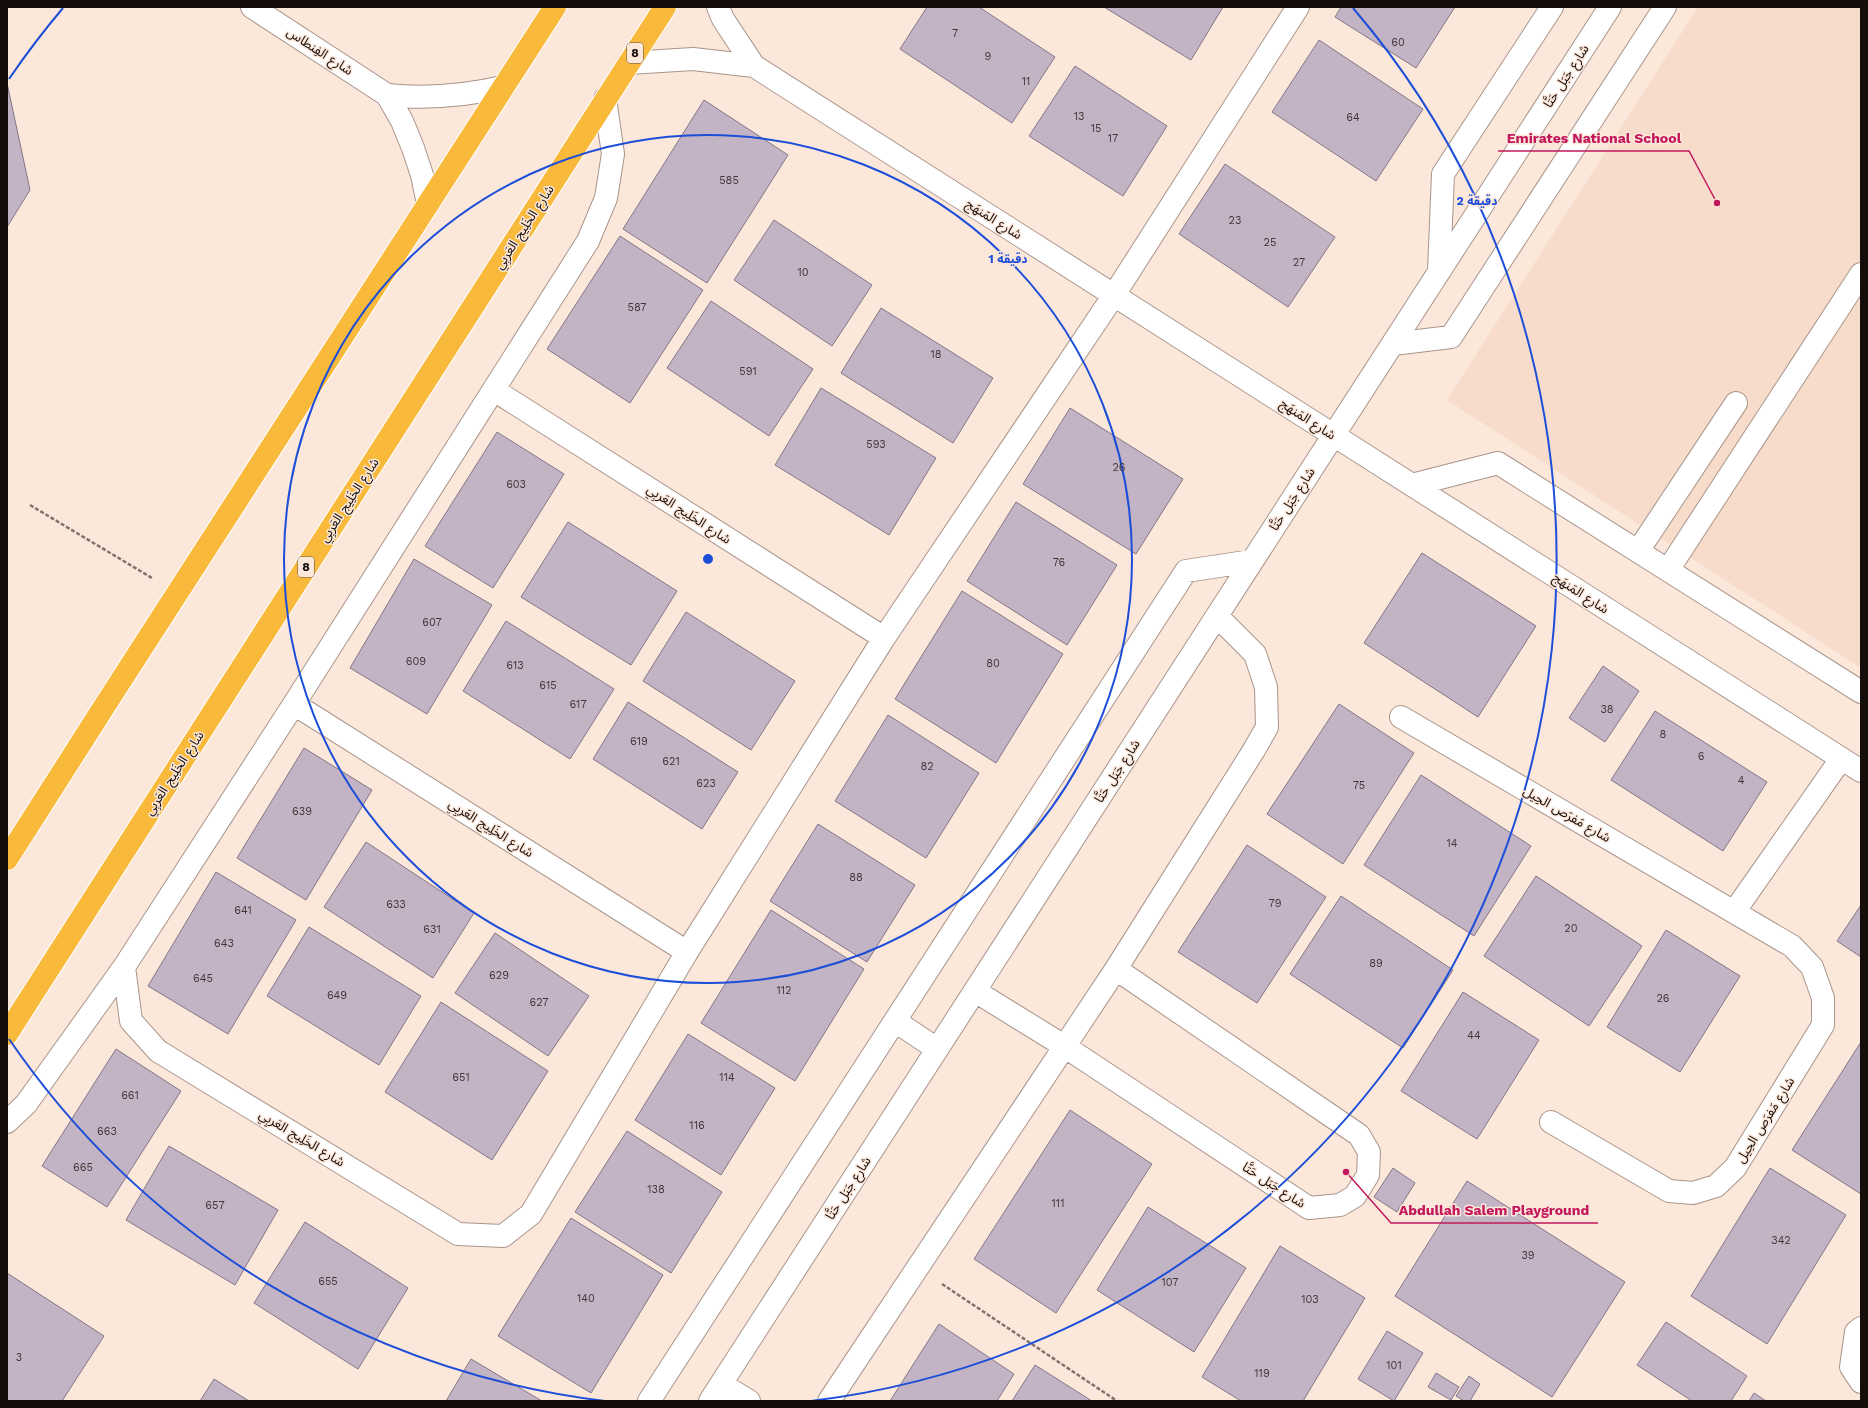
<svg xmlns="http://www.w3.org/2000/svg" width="1868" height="1408" font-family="'Work Sans','Noto Sans Arabic',sans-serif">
<rect width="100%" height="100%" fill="#fce7db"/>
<path fill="#f8dccb" d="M1698,7h163v661l-414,-268z"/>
<path fill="#c2b4c5" stroke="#837686" d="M927,7h52l76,50 -43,66 -112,-74z
M1104,7h119l-32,53z
M1341,7h114l-39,61 -81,-51z
M1319,40l104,69 -47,72 -104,-69z
M1075,66l92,60 -44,70 -94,-60z
M7,83l23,107 -23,37z
M704,100l84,55 -81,128 -84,-54z
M1225,164l110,73 -47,70 -109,-73z
M774,220l98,65 -40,61 -98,-66z
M620,236l83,54 -73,113 -83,-54z
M711,301l102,68 -44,67 -102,-68z
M881,308l112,70 -40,65 -112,-70z
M821,388l115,70 -47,77 -114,-70z
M1070,408l113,71 -47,75 -113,-70z
M497,432l67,42 -71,114 -68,-42z
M1016,502l101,63 -50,80 -100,-64z
M568,522l109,69 -46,74 -110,-68z
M1422,553l114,73 -58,91 -114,-74z
M414,559l78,46 -65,109 -77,-46z
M962,591l101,63 -67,109 -101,-64z
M686,612l109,69 -44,69 -108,-69z
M506,621l108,68 -44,70 -107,-68z
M1603,666l36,25 -34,51 -36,-24z
M628,702l110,70 -36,57 -109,-70z
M1339,704l75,49 -71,111 -76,-50z
M1655,711l112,71 -44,69 -112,-71z
M888,715l91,58 -53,85 -91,-57z
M304,748l68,42 -66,110 -69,-42z
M1421,775l110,71 -57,90 -110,-71z
M818,824l97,61 -48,77 -97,-61z
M366,842l108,71 -41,65 -109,-71z
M1247,845l79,52 -69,106 -79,-51z
M216,872l80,48 -68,114 -80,-48z
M1536,876l106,70 -53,80 -105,-70z
M1341,896l112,74 -50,78 -113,-74z
M1861,905v52l-24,-16z
M771,910l93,59 -69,112 -94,-58z
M309,927l112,69 -42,69 -112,-69z
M1666,930l74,46 -60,96 -73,-45z
M495,933l94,63 -41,60 -93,-63z
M1463,992l76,48 -62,99 -76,-48z
M441,1002l107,69 -56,89 -107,-68z
M688,1034l87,54 -54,87 -86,-55z
M1861,1042v152l-69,-44z
M116,1049l65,42 -74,116 -65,-41z
M1070,1110l82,54 -96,149 -82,-54z
M627,1131l95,61 -51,81 -96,-61z
M169,1146l109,64 -43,75 -109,-65z
M1393,1168l22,15 -18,29 -23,-15z
M1770,1168l76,47 -79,129 -76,-48z
M1467,1181l158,101 -73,115 -157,-101z
M1148,1207l98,61 -52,84 -97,-62z
M571,1218l92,57 -72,118 -93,-57z
M305,1222l103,66 -50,81 -104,-66z
M1280,1246l85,52 -62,103h-62l-39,-24z
M7,1273l97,63 -42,65h-55z
M1666,1322l81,54 -16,25h-39l-55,-36z
M939,1324l75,50 -17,27h-107z
M1387,1331l36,22 -29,48 -36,-22z
M471,1359l71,42h-96z
M1035,1365l57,36h-80z
M1436,1373l23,14 -8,13 -23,-13z
M1469,1376l11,8 -10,17h-6l-8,-5z
M214,1379l35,22h-49z
M1754,1393l12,8h-17z"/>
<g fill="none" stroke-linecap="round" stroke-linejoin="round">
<defs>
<path id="minor" d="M252,7l135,88 15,26 11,27 9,27 6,29
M718,7l5,12 31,47 1107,705
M629,63l64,-4 61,7
M387,95c40,4 77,1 116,-8
M1439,271l4,-97 109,-167
M1393,344l58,-7 214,-330
M494,390l390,248
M1412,485l86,-22 363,229
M1638,551l98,-148
M1668,570l193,-296
M294,704l393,248
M1401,717l391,229 20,21 11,31v27l-88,143 -19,18 -23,7 -24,-2 -118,-69
M1734,912l107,-153
M124,967l7,54 27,30 300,183 45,2 28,-22 156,-262 197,-314 230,-343 184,-288
M975,991l89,55 245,162 31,-3 15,-9 13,-21 1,-23 -10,-17 -243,-166
M895,1021l42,28
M7,1122l19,-18 98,-137 170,-263 294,-463 18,-43 7,-44 -8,-55
M1861,1328l-5,4 -5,35 10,15
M721,1384l28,17
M649,1401l537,-830 66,-10
M710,1401l900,-1394
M829,1401l287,-432 138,-219 13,-23 -1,-40 -11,-33 -38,-38"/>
<path id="highway" d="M7,859c181,-285 365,-568 548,-852
M7,1034l658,-1027"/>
</defs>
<use href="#minor" stroke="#a8958a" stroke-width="24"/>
<use href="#highway" stroke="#fff" stroke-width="24"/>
<path stroke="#80736b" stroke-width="2.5" stroke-dasharray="4 2" stroke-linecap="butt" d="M30,505l122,73
M942,1284l175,117"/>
<use href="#minor" stroke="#fff" stroke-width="22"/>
<use href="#highway" stroke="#f9b93b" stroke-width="22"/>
</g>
<g fill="none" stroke="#1d4ed8" stroke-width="2">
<circle cx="708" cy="559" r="424"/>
<path d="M605 1401A848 848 0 0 1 9 1039M9 79A848 848 0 0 1 63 8M1353 8A848 848 0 0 1 811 1401"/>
</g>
<g text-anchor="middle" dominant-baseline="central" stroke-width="3" stroke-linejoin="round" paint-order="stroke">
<g font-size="11" fill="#403738">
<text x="955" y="33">7</text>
<text x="1398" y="42">60</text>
<text x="988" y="56">9</text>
<text x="1026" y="81">11</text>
<text x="1079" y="116">13</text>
<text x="1353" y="117">64</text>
<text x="1096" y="128">15</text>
<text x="1113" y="138">17</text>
<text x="729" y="180">585</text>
<text x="1235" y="220">23</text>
<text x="1270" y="242">25</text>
<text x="1299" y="262">27</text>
<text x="803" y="272">10</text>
<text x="637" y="307">587</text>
<text x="936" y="354">18</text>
<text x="748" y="371">591</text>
<text x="876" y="444">593</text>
<text x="1119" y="467">26</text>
<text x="516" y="484">603</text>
<text x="1059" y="562">76</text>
<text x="432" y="622">607</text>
<text x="416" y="661">609</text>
<text x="993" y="663">80</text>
<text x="515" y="665">613</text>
<text x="548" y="685">615</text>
<text x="578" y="704">617</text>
<text x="1607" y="709">38</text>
<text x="1663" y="734">8</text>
<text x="639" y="741">619</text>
<text x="1701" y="756">6</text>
<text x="671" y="761">621</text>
<text x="927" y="766">82</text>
<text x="1741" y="780">4</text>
<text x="706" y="783">623</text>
<text x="1359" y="785">75</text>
<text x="302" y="811">639</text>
<text x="1452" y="843">14</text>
<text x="856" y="877">88</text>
<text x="1275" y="903">79</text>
<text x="396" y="904">633</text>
<text x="243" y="910">641</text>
<text x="1571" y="928">20</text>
<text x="432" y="929">631</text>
<text x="224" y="943">643</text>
<text x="1376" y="963">89</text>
<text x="499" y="975">629</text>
<text x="203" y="978">645</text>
<text x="784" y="990">112</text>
<text x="337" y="995">649</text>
<text x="1663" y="998">26</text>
<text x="539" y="1002">627</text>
<text x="1474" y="1035">44</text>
<text x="461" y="1077">651</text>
<text x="727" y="1077">114</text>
<text x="130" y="1095">661</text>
<text x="697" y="1125">116</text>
<text x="107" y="1131">663</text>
<text x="83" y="1167">665</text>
<text x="656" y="1189">138</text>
<text x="1058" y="1203">111</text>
<text x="215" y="1205">657</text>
<text x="1781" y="1240">342</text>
<text x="1528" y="1255">39</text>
<text x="328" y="1281">655</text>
<text x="1170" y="1282">107</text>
<text x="586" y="1298">140</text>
<text x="1310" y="1299">103</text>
<text x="19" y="1357">3</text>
<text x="1394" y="1365">101</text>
<text x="1262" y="1373">119</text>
</g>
<g fill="#fce7db" stroke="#5a4e48" stroke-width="1">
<rect x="627" y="43" width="16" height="20" rx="3"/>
<rect x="298" y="557" width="16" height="20" rx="3"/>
</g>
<g font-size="12" font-weight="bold" fill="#140d09">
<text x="635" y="53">8</text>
<text x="306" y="567">8</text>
</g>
<g font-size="13" fill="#140d09" stroke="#fce7db">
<text transform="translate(320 51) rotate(33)">شارع الفِنطاس</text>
<text transform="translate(1566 76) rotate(-57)">شارع جَبَل حَتَّا</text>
<text transform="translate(994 219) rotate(32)">شارع المَنهَج</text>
<text transform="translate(524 227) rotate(-57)">شارع الخَلِيج العَربِي</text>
<text transform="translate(1308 419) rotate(33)">شارع المَنهَج</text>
<text transform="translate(1292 499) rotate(-57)">شارع جَبَل حَتَّا</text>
<text transform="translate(349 500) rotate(-57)">شارع الخَلِيج العَربِي</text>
<text transform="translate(689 514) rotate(33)">شارع الخَلِيج العَربِي</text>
<text transform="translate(1581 593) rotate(33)">شارع المَنهَج</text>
<text transform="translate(1117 771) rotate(-57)">شارع جَبَل حَتَّا</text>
<text transform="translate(174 773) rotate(-57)">شارع الخَلِيج العَربِي</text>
<text transform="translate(1567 814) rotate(30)">شارع مَفرَص الحِيل</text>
<text transform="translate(491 828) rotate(32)">شارع الخَلِيج العَربِي</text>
<text transform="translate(1765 1120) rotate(-58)">شارع مَفرَص الحِيل</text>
<text transform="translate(302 1138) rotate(31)">شارع الخَلِيج العَربِي</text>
<text transform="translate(1274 1185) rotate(33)">شارع جَبَل حَتَّا</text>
<text transform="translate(848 1188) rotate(-57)">شارع جَبَل حَتَّا</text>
</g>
</g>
<circle cx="708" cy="559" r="6" fill="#1d4ed8" stroke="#fce7db" stroke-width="2"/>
<g font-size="12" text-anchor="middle" font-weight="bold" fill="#1d4ed8" stroke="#fce7db" stroke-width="3" stroke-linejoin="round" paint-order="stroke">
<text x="1477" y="205">2 دقيقة</text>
<text x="1008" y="263">1 دقيقة</text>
</g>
<path fill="none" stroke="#c2185b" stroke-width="1.5" d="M1717 203L1689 151H1498M1346 1172L1391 1223H1598"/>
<g fill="#c2185b" stroke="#fce7db" stroke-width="1.5">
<circle cx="1717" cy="203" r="4"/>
<circle cx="1346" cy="1172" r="4"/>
</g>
<g font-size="14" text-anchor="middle" font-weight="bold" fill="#c2185b" stroke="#fce7db" stroke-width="3" stroke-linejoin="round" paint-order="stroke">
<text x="1594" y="143">Emirates National School</text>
<text x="1494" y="1215">Abdullah Salem Playground</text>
</g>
<rect width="1868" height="1408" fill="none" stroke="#140d09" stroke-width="16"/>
</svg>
